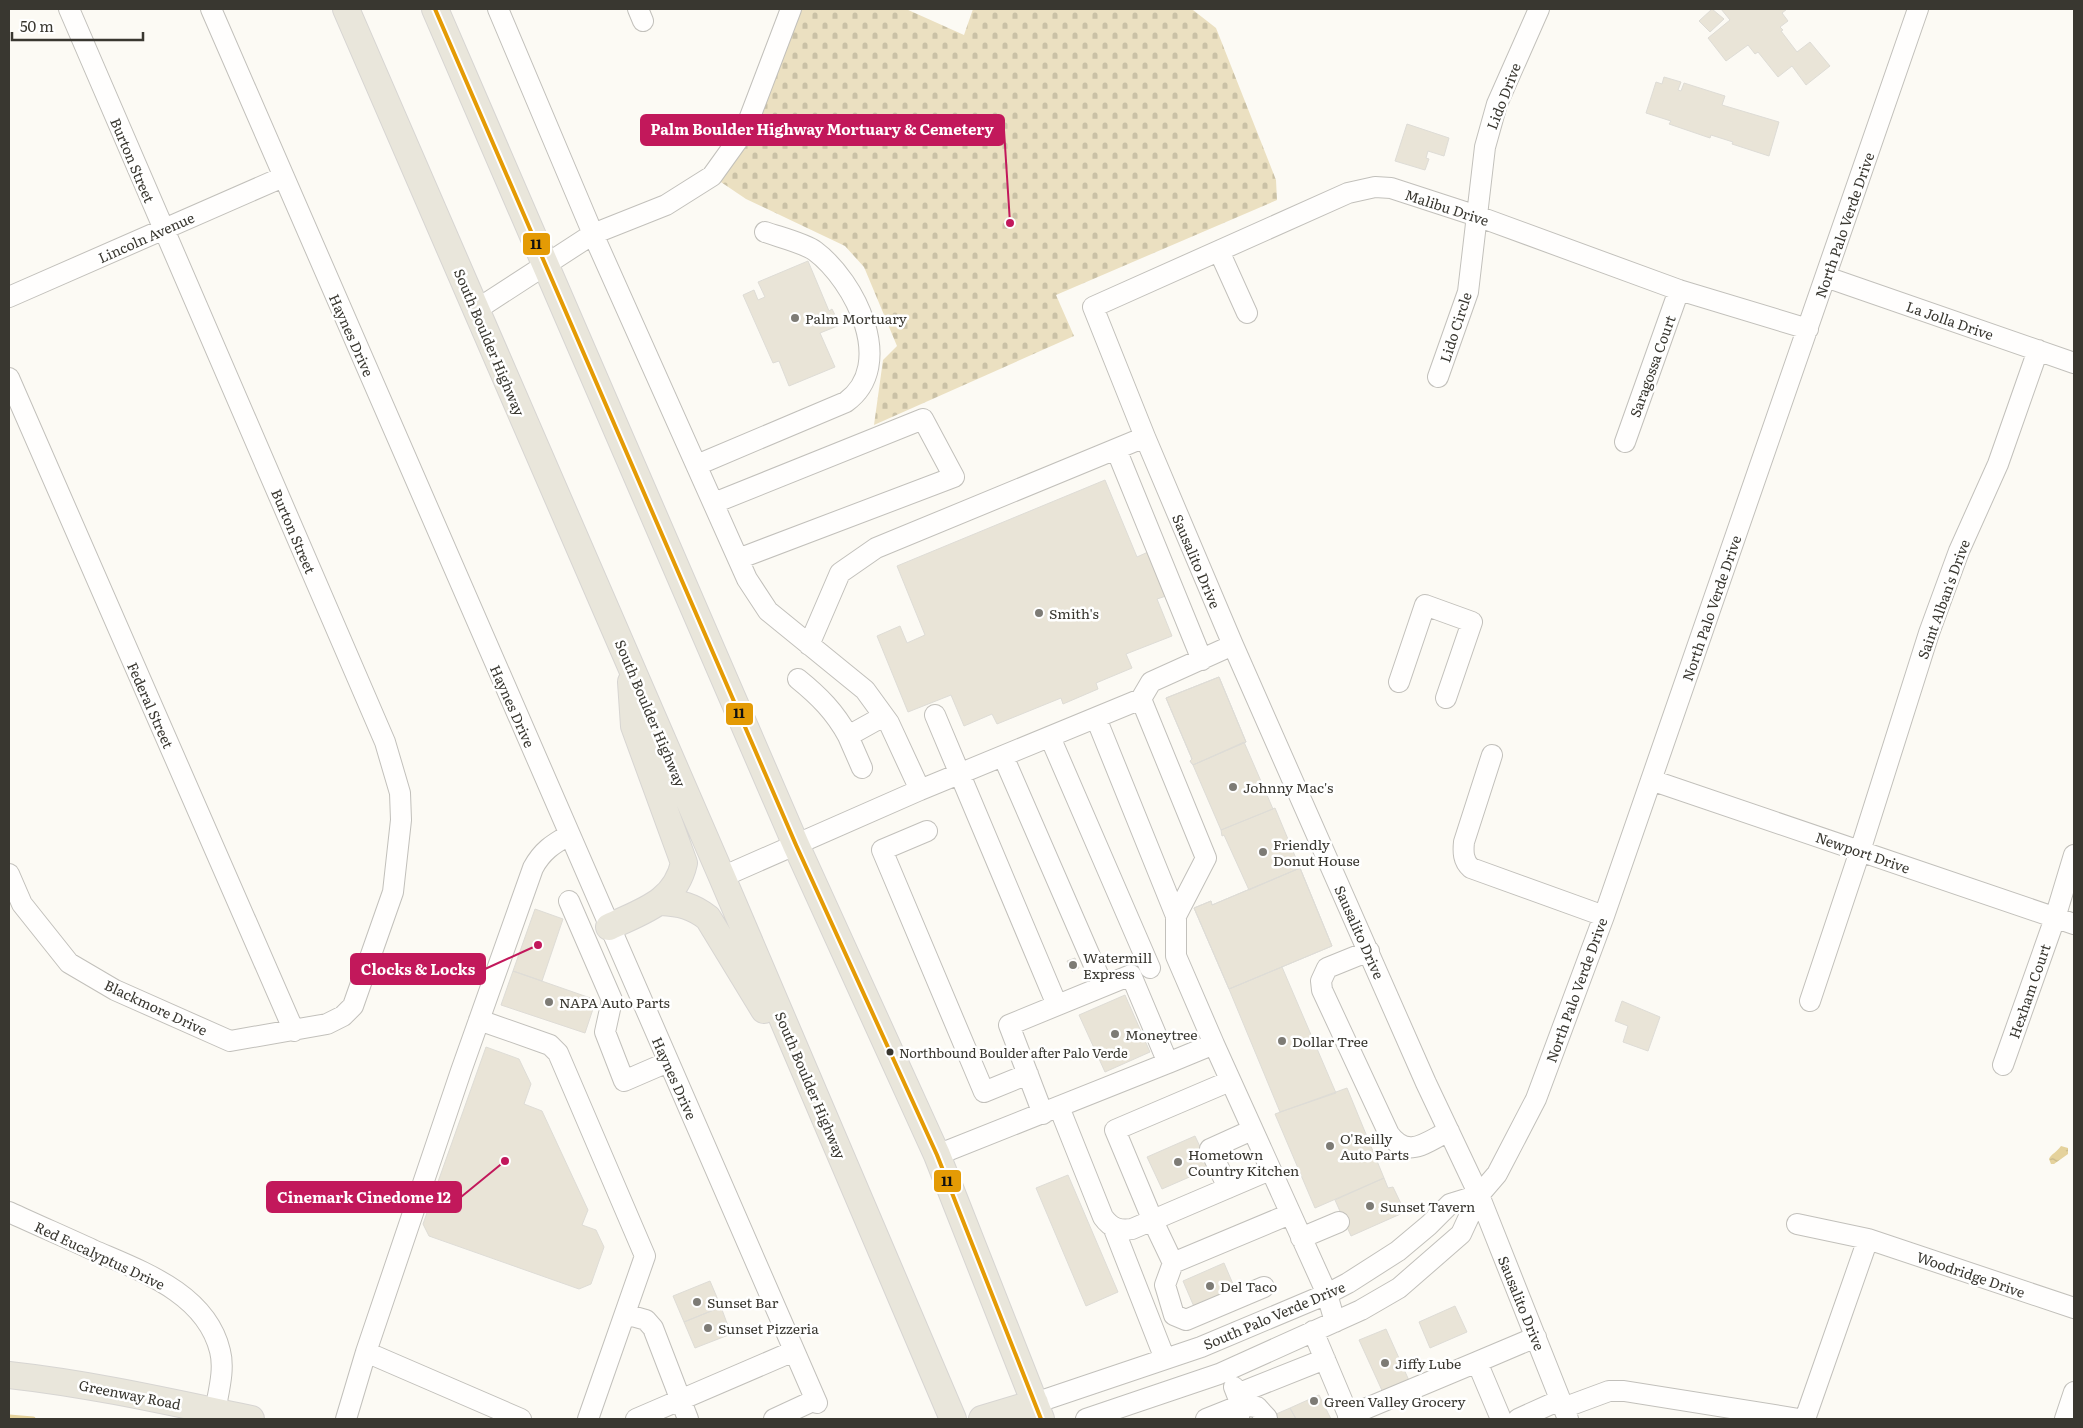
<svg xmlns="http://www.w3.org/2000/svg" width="2083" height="1428" font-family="Literata,serif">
<defs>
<pattern id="cemetery-stones" width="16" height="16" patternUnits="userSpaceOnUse" patternTransform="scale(1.25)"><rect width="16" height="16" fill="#ebe0c1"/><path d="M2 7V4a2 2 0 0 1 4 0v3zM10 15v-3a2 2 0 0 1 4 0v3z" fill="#cac1a6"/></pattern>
<pattern id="water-ripples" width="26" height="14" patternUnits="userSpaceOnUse" patternTransform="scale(1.25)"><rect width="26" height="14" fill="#e5d29c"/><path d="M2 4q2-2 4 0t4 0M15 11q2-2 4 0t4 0" fill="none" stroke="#c5b587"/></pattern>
</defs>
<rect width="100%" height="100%" fill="#fcfaf4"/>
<path fill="url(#cemetery-stones)" d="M791,9h115l58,26 9,-26 220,1 23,18 60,152 1,20 -221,95 18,41 -200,89 9,-65 14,-14 -33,-79 -19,-21 -99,-47 -34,-23 33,-46z"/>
<path fill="url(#water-ripples)" d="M2061,1146l7,2v6l-14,10h-3l-2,-5c2,-5 8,-7 12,-13z"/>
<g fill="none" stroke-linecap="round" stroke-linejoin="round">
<path stroke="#e5d29c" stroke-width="5" d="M9,1417l24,2"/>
</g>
<path fill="#e9e4d7" stroke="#dedcd6" d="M1712,9l12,10 -14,13 -11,-11z
M1721,9h66l-5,4 6,8 -8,6 3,3 -2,1 16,21 13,-10 20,24 -24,19 -14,-19 -14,11 -20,-25 -3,2 -7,-9 -22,16 -18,-23 22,-18z
M1664,77l17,5 -3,8 3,1 3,-8 41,13 -3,9 57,17 -10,34 -37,-12 1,-2 -22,-7 -1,3 -41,-14 2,-3 -25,-8 10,-31 6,2z
M1407,124l42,14 -5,18 -16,-5 -2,7 3,1 -4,11 -30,-9z
M808,261l21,50 3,-2 8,16 -20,8 15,34 -46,19 -10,-25 -6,2 -30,-68 11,-5 4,10 7,-3 -7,-15z
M1105,480l32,77 11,-5 18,44 -9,3 15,37 -46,18 6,14 -36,15 2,6 -35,15 -2,-6 -64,26 -5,-10 -28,12 -13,-31 -43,17 -31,-76 23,-10 7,17 18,-8 -28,-69z
M1219,677l27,65 -53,23 -3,-4 2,-2 -26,-61z
M1219,677l27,65 -53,23 -3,-4 2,-2 -26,-61z
M1244,742l29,67 -52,21 -28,-65z
M1275,808l25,60 -51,22 -25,-55 -2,1 -1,-6z
M1300,868l32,78 -103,43 -35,-81 17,-7 1,4z
M1300,868l32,78 -103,43 -35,-81 17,-7 1,4z
M535,909l28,10 -21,62 -29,-10z
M1075,958l4,10 -7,3 -5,-10z
M1282,967l54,126 -56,19 -51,-123z
M513,971l83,29 -11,33 -84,-28z
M1125,995l25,57 -45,20 -26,-57z
M1622,1001l38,16 -12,34 -25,-9 5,-16 -13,-5z
M486,1047l33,12 12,25 -7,20 18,7 46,99 -6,15 14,5 8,17 -13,37 -12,5 -150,-53 -6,-12z
M1347,1088l37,90 -69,30 -40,-94z
M1195,1136l15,32 -48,21 -15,-32z
M1068,1175l50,117 -32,14 -50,-118z
M1384,1178l4,10 5,-1 12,25 -54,24 -16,-36z
M1224,1263l12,28 -41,18 -12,-28z
M710,1281l11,26 -37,15 -11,-26z
M1455,1306l12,26 -37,16 -11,-26z
M721,1307l10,27 -36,14 -11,-26z
M1386,1329l25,56 -26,12 -26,-57z
M1319,1395l12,24h-35l-6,-11z
M1290,1408l6,11h-32l3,-1z"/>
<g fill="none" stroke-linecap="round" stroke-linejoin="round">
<defs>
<path id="minor" d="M211,9l606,1394
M498,9l95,225 154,345 21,32 97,79 24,33 31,67 -198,87
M638,9l5,12
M1219,251l28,62
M1826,277l248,86
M9,297l274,-120
M476,310l117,-76 73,-29 46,-29 33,-46 46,-121
M1438,377l30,-85 17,-145 12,-43 42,-95
M9,378l285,653
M1625,442l54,-152
M1116,449l86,211
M697,465l149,-63c51,-37 9,-121 -31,-151 -11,-8 -36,-14 -50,-19
M714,503l209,-84 31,58 -216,82
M809,645l31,-72 36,-25 269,-111
M798,679c21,17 37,33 50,57
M1399,682l26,-77 47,17 -26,76
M1141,699l65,159 -30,58v40l38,88 -46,19
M935,715l122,290
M1096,718l80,198
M1050,737l100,231
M1492,755l-28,87c-1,10 -1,19 7,26l133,48
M1003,756l100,230
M862,768l-14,-32 36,-20
M1651,780l423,144
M920,790l221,-91 10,-17 82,-37
M927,831l-45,19 102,242 44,-18
M9,874l13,30 47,59 46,27 115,51 97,-17 16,-8 10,-10 40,-114 8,-72 -1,-27 -15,-51 -316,-733
M569,901l43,99 -7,32 19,49 44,-19
M1369,951l-42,17 -6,13 1,9 67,144c19,26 37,8 60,-3
M1810,1001l50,-150 69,-218 30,-82 39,-87 40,-114
M479,1020l71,25 8,8 87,203 -57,163
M1214,1044l113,250 8,28
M2003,1065l52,-147 19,-63
M1230,1081l-115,49 38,91 20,42 117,-49
M1059,1107l44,110c8,11 16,14 29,12l138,-59
M937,1155l231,-92 -37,-88 -122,50 34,89
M1228,1188l-18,-39 42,-19
M9,1212c28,13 56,25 84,38 48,21 113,43 127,101 5,19 -2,42 -5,61
M1797,1224l71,15
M1114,1229l51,130
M1301,1238l38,-16
M1173,1263l-8,22 9,30 12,5 78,-33
M625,1314l21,6 7,8 35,91
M1313,1331l37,88
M366,1352l155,67
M1237,1394l88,-35
M1035,1403l166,-56 126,-53 21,-11 50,-32 31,-26 21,-21 29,-9
M1563,1408l46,-17h15l175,28
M1348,1416l129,-54
M1239,1417l2,-12 16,2 10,11
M346,1419l20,-67 95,-281 72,-203c9,-17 20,-24 36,-33
M636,1419l158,-68
M774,1419l41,-19
M1086,1419l133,-45 142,-64 38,-22 62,-54 18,-39 18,-21 39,-75 68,-183 314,-907
M1206,1419l35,-14 -7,-18
M1501,1419l-24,-57 59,-25
M1518,1419l42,-19
M1568,1419l-89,-224 -53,-112 -193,-438 -88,-208 -52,-130 255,-114 27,-6 16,1 86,28 202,74 129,39
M1805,1419l63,-180 206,69
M2065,1419l9,-27"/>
<path id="major" d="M346,9l376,868 231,542
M435,9l361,836 141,310 104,264
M661,902c19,1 32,4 47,16l56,92
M609,927c33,-16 66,-24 75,-64l-50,-137 -3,-44
M9,1375c82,9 161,27 242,44
M982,1419l53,-16"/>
</defs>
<use href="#minor" stroke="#c2c0bb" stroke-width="22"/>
<use href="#major" stroke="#d7d5d2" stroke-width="28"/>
<use href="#minor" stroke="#fffefd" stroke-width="20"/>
<use href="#major" stroke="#e9e6db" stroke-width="26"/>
<defs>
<path id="bus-1" d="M435,9l361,836 141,310 104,264"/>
</defs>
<use href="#bus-1" stroke="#fff" stroke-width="8"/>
<use href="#bus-1" stroke="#e49b05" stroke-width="4"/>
</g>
<g fill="#7d7b75" stroke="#fff" stroke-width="2">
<circle cx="795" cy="318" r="5"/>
<circle cx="1039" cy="613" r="5"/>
<circle cx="1233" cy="787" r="5"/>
<circle cx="1263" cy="852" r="5"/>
<circle cx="1073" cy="965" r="5"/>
<circle cx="549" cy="1002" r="5"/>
<circle cx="1115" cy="1034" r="5"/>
<circle cx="1282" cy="1041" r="5"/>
<circle cx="1330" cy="1146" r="5"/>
<circle cx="1178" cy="1162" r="5"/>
<circle cx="1370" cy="1206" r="5"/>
<circle cx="1210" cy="1286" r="5"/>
<circle cx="697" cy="1302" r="5"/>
<circle cx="708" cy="1328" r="5"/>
<circle cx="1385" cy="1363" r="5"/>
<circle cx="1314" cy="1401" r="5"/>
</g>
<circle fill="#393730" stroke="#fff" stroke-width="2" cx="890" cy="1052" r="4.5"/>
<g text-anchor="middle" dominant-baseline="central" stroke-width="5" stroke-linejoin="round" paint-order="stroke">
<g font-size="13" fill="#393730" stroke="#fff" text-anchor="start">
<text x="899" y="1052">Northbound Boulder after Palo Verde</text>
</g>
<g font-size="14" fill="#393730" stroke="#fff">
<text transform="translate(1503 96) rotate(-69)">Lido Drive</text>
<text transform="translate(133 160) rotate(67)">Burton Street</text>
<text transform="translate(1447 207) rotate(18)">Malibu Drive</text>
<text transform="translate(1844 225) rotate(-71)">North Palo Verde Drive</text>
<text transform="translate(146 237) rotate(-24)">Lincoln Avenue</text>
<text transform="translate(1950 320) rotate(19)">La Jolla Drive</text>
<text transform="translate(1455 327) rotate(-72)">Lido Circle</text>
<text transform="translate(352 335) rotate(66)">Haynes Drive</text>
<text transform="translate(490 342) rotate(67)">South Boulder Highway</text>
<text transform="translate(1652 366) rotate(-70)">Saragossa Court</text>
<text transform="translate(294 531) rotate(67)">Burton Street</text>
<text transform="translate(1197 561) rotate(67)">Sausalito Drive</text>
<text transform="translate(1943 599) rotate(-70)">Saint Alban's Drive</text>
<text transform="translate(1711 608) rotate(-71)">North Palo Verde Drive</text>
<text transform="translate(151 705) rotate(66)">Federal Street</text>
<text transform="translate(513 706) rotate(66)">Haynes Drive</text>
<text transform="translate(651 713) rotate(67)">South Boulder Highway</text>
<text transform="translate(1863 852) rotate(19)">Newport Drive</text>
<text transform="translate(1360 932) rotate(66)">Sausalito Drive</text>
<text transform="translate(1576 990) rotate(-70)">North Palo Verde Drive</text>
<text transform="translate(2029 991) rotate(-71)">Hexham Court</text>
<text transform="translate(156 1007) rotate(25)">Blackmore Drive</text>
<text transform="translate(675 1078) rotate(66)">Haynes Drive</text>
<text transform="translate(811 1085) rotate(67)">South Boulder Highway</text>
<text transform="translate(100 1255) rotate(25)">Red Eucalyptus Drive</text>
<text transform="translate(1971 1274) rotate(19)">Woodridge Drive</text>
<text transform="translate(1522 1303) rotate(68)">Sausalito Drive</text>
<text transform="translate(1274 1315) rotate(-23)">South Palo Verde Drive</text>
<text transform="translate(130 1394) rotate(11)">Greenway Road</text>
</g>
<g font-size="14" fill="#393730" stroke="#fff" text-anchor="start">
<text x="805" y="318">Palm Mortuary</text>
<text x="1049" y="613">Smith's</text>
<text x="1243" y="787">Johnny Mac's</text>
<text x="1273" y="844">Friendly<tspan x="1273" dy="16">Donut House</tspan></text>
<text x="1083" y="957">Watermill<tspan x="1083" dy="16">Express</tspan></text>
<text x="559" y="1002">NAPA Auto Parts</text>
<text x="1125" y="1034">Moneytree</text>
<text x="1292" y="1041">Dollar Tree</text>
<text x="1340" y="1138">O'Reilly<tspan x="1340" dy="16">Auto Parts</tspan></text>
<text x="1188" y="1154">Hometown<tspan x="1188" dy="16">Country Kitchen</tspan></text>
<text x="1380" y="1206">Sunset Tavern</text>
<text x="1220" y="1286">Del Taco</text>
<text x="707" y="1302">Sunset Bar</text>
<text x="718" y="1328">Sunset Pizzeria</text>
<text x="1395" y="1363">Jiffy Lube</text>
<text x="1324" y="1401">Green Valley Grocery</text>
</g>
</g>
<path fill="none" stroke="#c2185b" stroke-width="2" d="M1010 223L1004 130M538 945L485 969M505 1161L461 1197"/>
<g fill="#c2185b" stroke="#fff" stroke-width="2">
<circle cx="1010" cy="223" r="5"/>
<circle cx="538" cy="945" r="5"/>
<circle cx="505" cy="1161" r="5"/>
</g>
<g fill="#c2185b" stroke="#c2185b" stroke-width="2">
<rect x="641" y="115" width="363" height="30" rx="5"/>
<rect x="351" y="954" width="134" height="30" rx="5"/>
<rect x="267" y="1182" width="194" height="30" rx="5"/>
</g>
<g font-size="15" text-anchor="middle" font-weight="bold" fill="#fff">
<text x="822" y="135">Palm Boulder Highway Mortuary &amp; Cemetery</text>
<text x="418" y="975">Clocks &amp; Locks</text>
<text x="364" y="1203">Cinemark Cinedome 12</text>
</g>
<g stroke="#fff" stroke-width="2">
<rect x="522" y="232" width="29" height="24" rx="5" fill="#e49b05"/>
<rect x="725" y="702" width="29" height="24" rx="5" fill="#e49b05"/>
<rect x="933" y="1169" width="29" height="24" rx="5" fill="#e49b05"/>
</g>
<g font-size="14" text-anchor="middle" font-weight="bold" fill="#111">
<text x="536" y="249">11</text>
<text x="739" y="718">11</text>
<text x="947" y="1186">11</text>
</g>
<rect width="2083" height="1428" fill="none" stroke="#393730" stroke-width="20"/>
<path d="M12 32v8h131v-8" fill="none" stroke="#393730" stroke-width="2.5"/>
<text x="20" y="32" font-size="15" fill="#393730" stroke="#ffffff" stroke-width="4" paint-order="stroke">50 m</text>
</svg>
